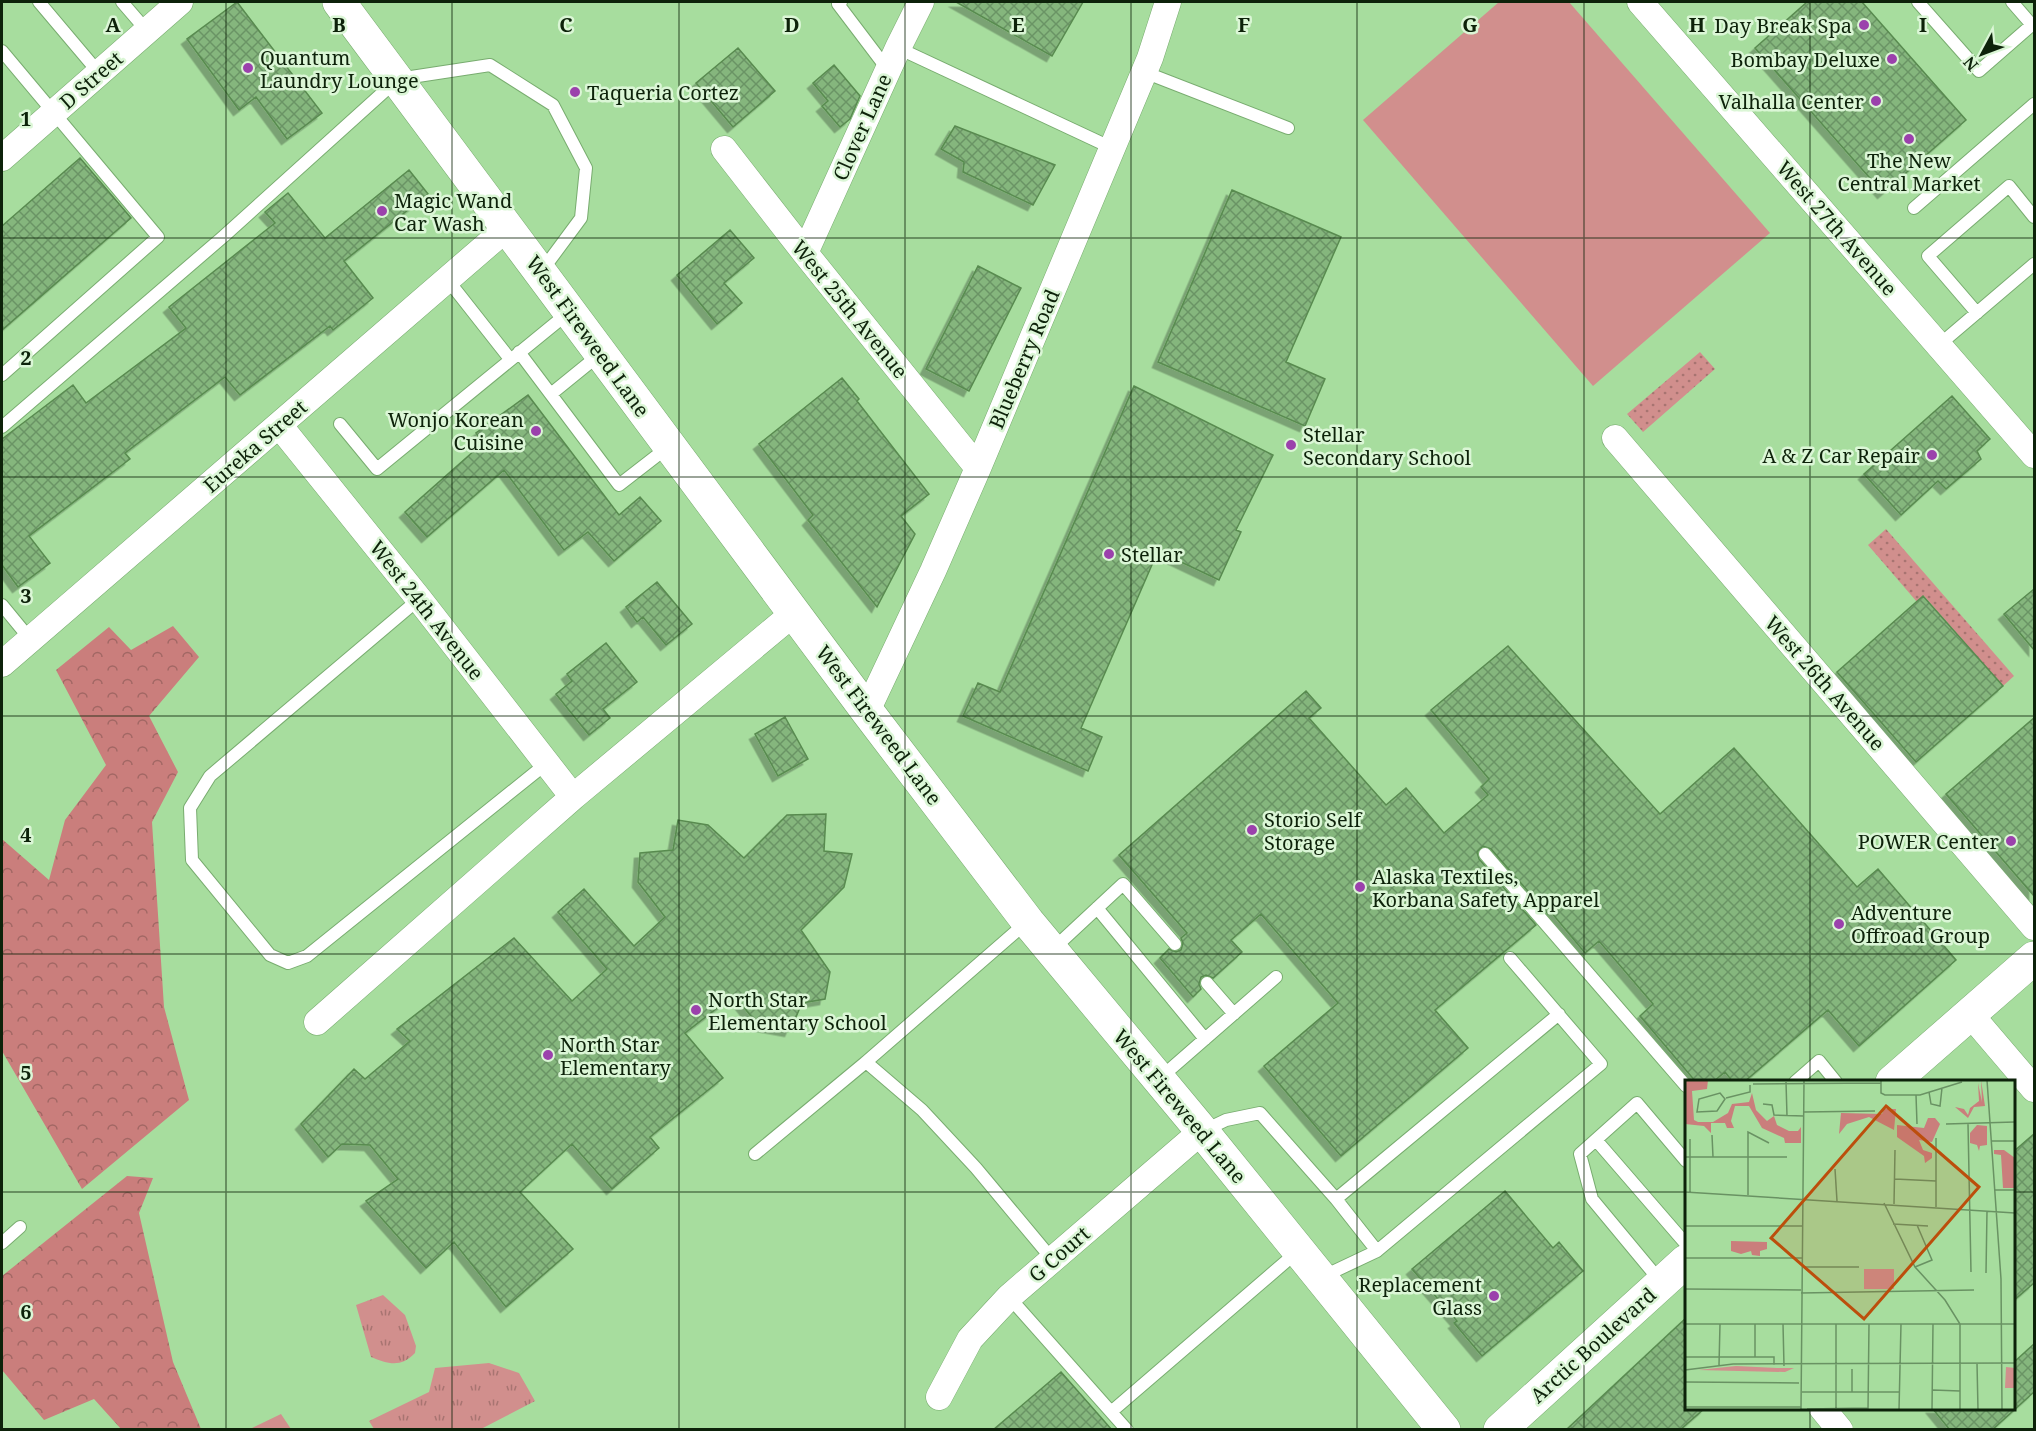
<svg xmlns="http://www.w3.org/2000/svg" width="2036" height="1431" font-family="'Noto Serif',serif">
<defs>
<pattern id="forest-crowns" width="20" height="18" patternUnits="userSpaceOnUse" patternTransform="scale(1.5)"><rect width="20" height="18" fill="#ca7e7c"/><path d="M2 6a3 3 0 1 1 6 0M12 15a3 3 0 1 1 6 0" fill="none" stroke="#a26764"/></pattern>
<pattern id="park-tufts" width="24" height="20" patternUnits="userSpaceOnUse" patternTransform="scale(1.5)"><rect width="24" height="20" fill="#d18f8d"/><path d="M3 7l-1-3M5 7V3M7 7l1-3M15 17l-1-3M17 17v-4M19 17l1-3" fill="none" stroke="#a87471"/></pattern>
<pattern id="garden-dots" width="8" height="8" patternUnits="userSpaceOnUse" patternTransform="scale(1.5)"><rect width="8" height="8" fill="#d18f8d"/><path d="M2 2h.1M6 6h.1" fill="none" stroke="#a87471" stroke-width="1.8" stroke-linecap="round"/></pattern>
<pattern id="building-cross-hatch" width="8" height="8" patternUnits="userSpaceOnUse" patternTransform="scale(1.5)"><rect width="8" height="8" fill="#85b67d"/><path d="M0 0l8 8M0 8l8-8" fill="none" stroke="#6b9465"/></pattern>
<filter id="shadow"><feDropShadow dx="-5.5" dy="5.5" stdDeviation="0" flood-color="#0004"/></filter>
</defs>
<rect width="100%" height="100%" fill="#a7dd9e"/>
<path fill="#d18f8d" d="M1499,2h70l201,231 -177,153 -230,-266z"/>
<path fill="url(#forest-crowns)" d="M173,626l26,31 -50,59 29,56 -26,50 12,185 25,93 -107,89 -80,-138v-212l47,41 16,-60 41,-55 -50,-95 53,-43 22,23z
M127,1176l26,2 -14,35 34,149 28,67h-80l-27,-30 -50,21 -42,-50v-94z"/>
<path fill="url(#park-tufts)" d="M383,1295l22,20 11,31 -1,7c-14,15 -27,11 -44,4l-15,-52z
M489,1363l30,10 16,28 -54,28h-107l-5,-8 60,-29 6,-24z
M281,1414l10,15h-41z"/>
<path fill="url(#garden-dots)" d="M1700,352l15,17 -72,63 -16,-18z
M1886,529l128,147 -11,10 -79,-90 -7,6 -49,-57z"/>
<path fill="url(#building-cross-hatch)" stroke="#598b50" stroke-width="1.5" filter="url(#shadow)" d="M237,2l85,111 -35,26 -31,-42 -17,13 -52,-71z
M956,2h127l-31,54z
M1807,2h55l104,118 -83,73 -128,-145z
M738,48l37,43 -42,36 -37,-44z
M834,65l26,31 -10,23 -10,8 -18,-21 6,-5 -15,-18z
M955,126l100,39 -22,40 -70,-33 1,-10 -23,-13z
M80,158l51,60 -129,112v-104z
M409,170l19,24 -84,67 29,37 -40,32 -3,-4 -90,69 -15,-18 -100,76 5,6 -101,77 21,27 -32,24 -16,-22v-126l71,-54 13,18 100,-75 -17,-21 106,-84 -10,-11 23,-19 37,45z
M1232,190l109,47 -55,125 39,17 -20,47 -147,-64z
M730,230l24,28 -30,25 18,20 -25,21 -40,-49z
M978,266l43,22 -52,103 -43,-22z
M842,378l17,21 -2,2 72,93 -28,22 14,18 -38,73 -69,-87 5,-5 -54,-71z
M1134,386l139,69 -37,75 5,2 -22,48 -61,-29 -77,177 21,9 -14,34 -125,-55 15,-33 22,9z
M528,395l91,120 21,-18 21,24 -47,40 -26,-29 -24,18 -60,-80 -77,67 -22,-25 78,-69 -7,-10z
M1952,396l38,43 -13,12 4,8 -35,30 -8,-8 -37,34 -37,-41z
M657,582l35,42 -26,21 -23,-28 -6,5 -11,-15z
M2034,589v61l-30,-36z
M1923,596l80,90 -87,76 -79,-90z
M606,643l31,39 -34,27 7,9 -21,17 -33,-41 16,-13 -5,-7z
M1508,646l152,168 74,-66 123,139 21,-18 78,91 -97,86 -31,-36 -84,72h-11l-8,-10 -12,10h-17l-56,-66 13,-12 -54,-63 -14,12 -34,-41 -3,2 -57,-65 -8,-3 -6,6 2,7 57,66 -101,85 33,38 -127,108 -77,-90 74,-63 -77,-89 -30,26 11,12 -29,26 -7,-3 -5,2 -2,7 2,5 -8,8 -33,-39 9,-9 7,3 5,-2 2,-7 -2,-5 6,-5 -68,-78 187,-164 15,17 -12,10 77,87 20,-17 38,45 44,-38 -7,-8 8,-8 -58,-69z
M785,717l23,42 -30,17 -23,-42z
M2034,718v178l-88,-102z
M826,814l-2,37 28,3 -8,33 -43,43 29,42 -5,27 -23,4 -12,28 -32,-6 -24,-30 -49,38 38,45 -73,59 9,11 -47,41 -40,-45 -52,48 53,57 -67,58 -52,-65 -28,26 -60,-67 32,-22 -28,-34 -28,-1 -14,13 -27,-33 53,-55 11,10 45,-38 -13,-12 117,-91 58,63 35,-32 -49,-57 26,-23 50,57 31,-29 -27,-35 2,-29 33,-3 5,-30 30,5 36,33 43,-43z
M2034,1134v149l-21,18v-149z
M1505,1191l48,57 6,-6 24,29 -101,85 -28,-33 3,-2 -45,-52z
M1686,1318v90h19l-25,22h-114z
M2034,1344v48l-42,38h-42l-18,-22h81v-45z
M1061,1372l51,58h-119z"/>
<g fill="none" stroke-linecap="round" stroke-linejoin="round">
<defs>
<path id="lane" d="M39,2l60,71
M122,2l25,29
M841,2l-3,2 50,66
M1918,2l61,69 55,-48
M2012,2l20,23
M898,48l214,100
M2,51l156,186 -156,138
M1144,72l144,56
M1914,208l120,-104
M447,279l63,80
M1977,313l-49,-57 81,-70 25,31
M1939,345l95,-81
M519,352l100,133 49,-38
M551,394l48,-39
M340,424l37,45 191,-156
M2,427l222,-191 174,-157 92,-14 63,40 33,63 -5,50 -40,54
M419,599l-209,177 -20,32 2,52 78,95 18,8 19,-7 240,-193
M2,605l28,34
M1485,854l201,232
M1097,908l108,131
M1052,950l71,-66 52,60
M1207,983l27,31
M866,1062l56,48 54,58 76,91
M1159,1079l117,-102
M1795,1082l24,-21 17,21
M1205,1130l21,-10 34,-7 76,86 41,52
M1596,1140l90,104
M755,1154l111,-92 161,-140
M1336,1199l223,-185
M2,1243l18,-16
M1322,1277l55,-26 224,-187 -91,-106
M1661,1282l-69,-83 -12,-45 57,-51 49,58
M1009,1297l118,133
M1111,1412l186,-160"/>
<path id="street" d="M1640,2l394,453
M724,149l81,104 173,215
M2,158l178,-156
M805,253l93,-205 23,-46
M279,425l140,174 154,198
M1615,438l419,489
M2,664l506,-437
M867,711l66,-140 45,-103 172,-410 18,-56
M1970,1014l64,75
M317,1022l256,-225 221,-184
M939,1397l31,-58 39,-42 193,-166
M1822,1408l18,22"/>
<path id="secondary" d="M339,2l528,709 161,211 174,209 242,299
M1892,1082l142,-124
M1500,1430l186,-169"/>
</defs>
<use href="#lane" stroke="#78ac6f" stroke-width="14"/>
<use href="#street" stroke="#78ac6f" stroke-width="27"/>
<use href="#secondary" stroke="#78ac6f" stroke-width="34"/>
<use href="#lane" stroke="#fff" stroke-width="12"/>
<use href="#street" stroke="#fff" stroke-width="26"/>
<use href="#secondary" stroke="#fff" stroke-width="33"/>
</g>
<path fill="none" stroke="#0d220a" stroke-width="1.5" stroke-opacity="0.55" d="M226,2v1428M452,2v1428M679,2v1428M905,2v1428M1131,2v1428M1357,2v1428M1584,2v1428M1810,2v1080M2,238h2032M2,477h2032M2,716h2032M2,954h2032M2,1192h1684M2014,1192h20M1810,1408v22"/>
<g fill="#9b41ac" stroke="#dbf6d6" stroke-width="2">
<circle cx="1864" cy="25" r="6"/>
<circle cx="1892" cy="59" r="6"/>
<circle cx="248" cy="68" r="6"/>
<circle cx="575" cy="92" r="6"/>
<circle cx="1876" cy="101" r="6"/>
<circle cx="1909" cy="139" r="6"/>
<circle cx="382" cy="211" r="6"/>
<circle cx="536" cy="431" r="6"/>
<circle cx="1291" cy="445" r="6"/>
<circle cx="1932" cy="455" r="6"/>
<circle cx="1109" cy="554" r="6"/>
<circle cx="1252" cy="830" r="6"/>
<circle cx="2011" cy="841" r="6"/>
<circle cx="1360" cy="887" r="6"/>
<circle cx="1839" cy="924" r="6"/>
<circle cx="696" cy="1010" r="6"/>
<circle cx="548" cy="1055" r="6"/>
<circle cx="1494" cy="1296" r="6"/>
</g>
<g text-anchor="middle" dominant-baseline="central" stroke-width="5" stroke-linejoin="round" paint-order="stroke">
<g font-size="20" fill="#0d220a" stroke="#dbf6d6" text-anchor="start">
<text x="1852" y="25" text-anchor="end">Day Break Spa</text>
<text x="260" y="57">Quantum<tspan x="260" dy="23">Laundry Lounge</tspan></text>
<text x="1880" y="59" text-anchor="end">Bombay Deluxe</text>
<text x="587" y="92">Taqueria Cortez</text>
<text x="1864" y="101" text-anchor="end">Valhalla Center</text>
<text x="1909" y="160" text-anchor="middle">The New<tspan x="1909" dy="23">Central Market</tspan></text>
<text x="394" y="200">Magic Wand<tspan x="394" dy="23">Car Wash</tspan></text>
<text x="524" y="419" text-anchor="end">Wonjo Korean<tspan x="524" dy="23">Cuisine</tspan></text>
<text x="1303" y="434">Stellar<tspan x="1303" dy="23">Secondary School</tspan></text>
<text x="1920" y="455" text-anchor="end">A &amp; Z Car Repair</text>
<text x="1121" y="554">Stellar</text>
<text x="1264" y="819">Storio Self<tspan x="1264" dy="23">Storage</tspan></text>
<text x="1999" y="841" text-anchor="end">POWER Center</text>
<text x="1372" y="876">Alaska Textiles,<tspan x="1372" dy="23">Korbana Safety Apparel</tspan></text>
<text x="1851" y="912">Adventure<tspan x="1851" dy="23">Offroad Group</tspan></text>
<text x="708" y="999">North Star<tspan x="708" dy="23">Elementary School</tspan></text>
<text x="560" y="1044">North Star<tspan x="560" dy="23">Elementary</tspan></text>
<text x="1482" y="1284" text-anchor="end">Replacement<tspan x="1482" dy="23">Glass</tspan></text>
</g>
<g font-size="20" fill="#0d220a" stroke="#dbf6d6">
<text transform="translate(91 80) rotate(-41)">D Street</text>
<text transform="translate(862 127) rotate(-66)">Clover Lane</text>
<text transform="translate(1837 228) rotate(49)">West 27th Avenue</text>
<text transform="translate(850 309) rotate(51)">West 25th Avenue</text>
<text transform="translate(588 336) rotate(54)">West Fireweed Lane</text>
<text transform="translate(1024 359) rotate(-67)">Blueberry Road</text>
<text transform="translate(255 446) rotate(-41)">Eureka Street</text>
<text transform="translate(427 610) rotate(52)">West 24th Avenue</text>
<text transform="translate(1825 683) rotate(49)">West 26th Avenue</text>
<text transform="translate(879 725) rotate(53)">West Fireweed Lane</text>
<text transform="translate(1180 1106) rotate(50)">West Fireweed Lane</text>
<text transform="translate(1059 1254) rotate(-41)">G Court</text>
<text transform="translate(1593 1345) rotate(-42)">Arctic Boulevard</text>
</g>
</g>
<g transform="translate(1685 1080)">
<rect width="330" height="330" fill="#a7dd9e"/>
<path d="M179,189h30v20h-30zM51,286l41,2h17l-9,4 -87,-2zM321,287l9,1v20h-10z" fill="#d18f8d"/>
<path d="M0,0h23l-1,9 -15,2 2,29 4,2h15l15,-9 4,-9 17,-2 3,-9 4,17 11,11 7,-5 3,9 12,6h9l3,-4v16h-16l-1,-5 -22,-10 -13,-22h-14l-4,15 3,7h-7l-2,-5h-14v10l-7,-7 -19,-2zM296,0l4,26 -11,1 -6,11 -13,-11 9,2 4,6 2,-7 9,-7 -1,-18 4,19zM199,29h12l-2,21 -25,-13 -22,7 -8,10 2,-21 41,1zM243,38h7l5,6 -8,18 -13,-2 4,10 9,3v5l-7,5 -1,-7 -27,-19v-12l27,3zM292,45l10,1v19l-7,1 -1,5 -2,-6 -7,-2v-10zM309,70h10l11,8v30h-12l-2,-33 -7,-1zM46,161l36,1v7l-7,2v5l-8,-1 -1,-4 -10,3 -10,-3z" fill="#ca7e7c"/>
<path fill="none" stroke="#699263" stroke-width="1.5" d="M196,0v13l4,2h35l42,-13M302,0l14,199 1,131M101,2l1,34M68,4l128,-1M244,12l2,12 9,2 2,-18M35,13l5,6 -8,12 -20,1 2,-13zM231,15l1,29M41,18l24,-6v-7M78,24l9,1 2,10 30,1M119,32l71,-1M261,44l69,-2M283,44l3,148M27,55l1,22M5,59v53M306,61h24M0,77h102M150,89l2,32M210,99l41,2M310,110h20M0,112l330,21M63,115v-63l21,11M199,123l31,64 30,33 15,24v86M209,124l1,-54M251,127v-69M208,144l35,2M0,146h117M0,178h117M117,187h57M230,187l17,-7 -15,-35M301,193l1,-62M0,209l116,1M116,213l173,-3M0,244h330M70,244v33M98,244l1,42M151,244v86M0,277h89v8M292,283l1,47M34,285l1,-41M0,290l48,-6 282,-1M0,302l114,1M248,310l27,1M117,312h97M167,312v-23M0,327h116M122,329l61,-1M116,330l3,-330M183,330l1,-86M214,330l2,-86M247,330l1,-86"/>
<path fill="#bc4e0c" fill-opacity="0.15" stroke="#bc4e0c" stroke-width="3" d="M201,26l93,81 -115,132 -93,-81z"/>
<rect width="330" height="330" fill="none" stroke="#0d220a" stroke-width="3"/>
</g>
<g font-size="20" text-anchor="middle" font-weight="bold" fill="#0d220a" stroke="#dbf6d6" stroke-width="5" stroke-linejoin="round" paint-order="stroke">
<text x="113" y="32">A</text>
<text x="339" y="32">B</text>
<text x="566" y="32">C</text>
<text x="792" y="32">D</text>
<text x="1018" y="32">E</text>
<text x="1244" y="32">F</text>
<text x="1470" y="32">G</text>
<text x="1697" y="32">H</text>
<text x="1923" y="32">I</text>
<text x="26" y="126">1</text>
<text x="26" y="365">2</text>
<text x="26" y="603">3</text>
<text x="26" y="842">4</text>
<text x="26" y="1080">5</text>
<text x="26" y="1319">6</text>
</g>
<rect width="2036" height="1431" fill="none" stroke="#0d220a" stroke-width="6"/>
<g transform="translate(1982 54) rotate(229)" stroke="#dbf6d6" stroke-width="4.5" paint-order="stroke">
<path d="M0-4.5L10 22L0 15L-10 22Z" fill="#0d220a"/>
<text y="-9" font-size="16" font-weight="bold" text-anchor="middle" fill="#0d220a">N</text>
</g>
</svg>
